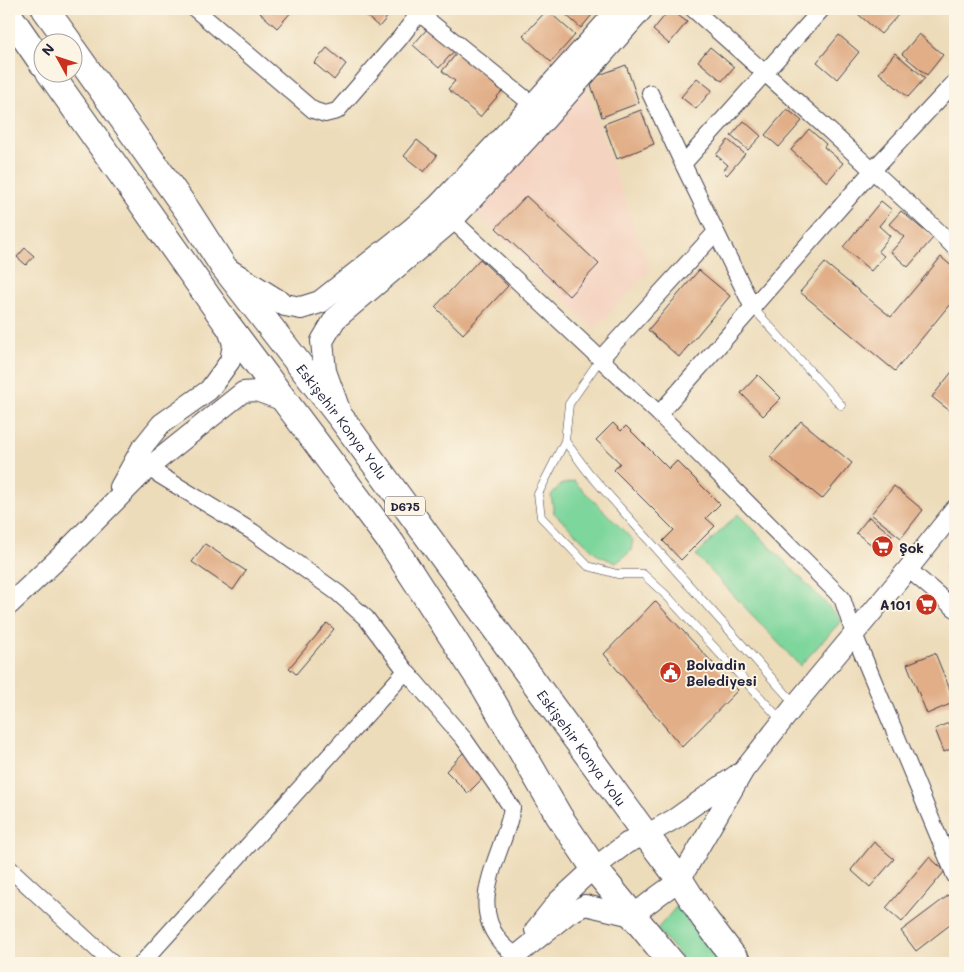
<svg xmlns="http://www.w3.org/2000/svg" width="964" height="972" font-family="Mali,sans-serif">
<rect width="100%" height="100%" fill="#fcf5e5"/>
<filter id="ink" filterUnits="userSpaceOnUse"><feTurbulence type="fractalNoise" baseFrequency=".02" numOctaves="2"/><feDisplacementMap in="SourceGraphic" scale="10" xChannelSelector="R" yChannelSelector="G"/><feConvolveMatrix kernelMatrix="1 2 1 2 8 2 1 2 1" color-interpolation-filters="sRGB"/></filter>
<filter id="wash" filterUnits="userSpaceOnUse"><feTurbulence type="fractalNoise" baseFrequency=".0096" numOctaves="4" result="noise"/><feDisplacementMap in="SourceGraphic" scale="20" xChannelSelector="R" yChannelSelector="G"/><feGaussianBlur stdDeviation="1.12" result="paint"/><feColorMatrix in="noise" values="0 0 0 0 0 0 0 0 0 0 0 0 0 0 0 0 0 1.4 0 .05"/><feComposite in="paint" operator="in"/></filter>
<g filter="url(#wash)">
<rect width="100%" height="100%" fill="#eddcba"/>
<path fill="#f5d3c1" d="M584,85l66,186 -56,58 -121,-118z"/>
<path fill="#7dd69c" stroke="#507c6c" d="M574,481l59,59 -2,11 -15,12 -18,-8 -44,-42 -3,-18 9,-10z
M738,514l104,106 -42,46 -104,-111z
M677,906l44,57h-35l-29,-34z"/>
<g id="blocks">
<path fill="#e1ae87" d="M264,9h30l-17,19 -17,-15z
M358,9h36l-15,18z
M569,9h25l2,1 -15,18 -16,-14z
M670,9l17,13 -18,22 -16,-14z
M863,9h28l7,6 -17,19 -23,-20z
M547,10l28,25 -24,27 -28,-26z
M428,28l27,22 -16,18 -26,-23z
M919,34l24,21 -16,20 -25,-21z
M839,35l20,17 -22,27 -20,-17z
M710,47l24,20 -12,14 -24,-20z
M327,48l19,16 -12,16 -20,-17z
M457,53l45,38 -22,26 -32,-28 7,-8 -13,-10z
M895,53l30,25 -17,19 -29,-24z
M626,65l13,38 -37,14 -13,-38z
M697,78l15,12 -16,19 -15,-12z
M787,109l15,12 -23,26 -14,-12z
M641,110l13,34 -37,15 -13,-35z
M744,121l17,15 -13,14 -17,-14z
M809,129l17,15 -2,3 19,16 -16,19 -36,-32z
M417,140l20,16 -13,16 -20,-16z
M728,140l17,14 -18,21 -4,-4 5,-6 -12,-10z
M526,196l73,68 -30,32 -73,-68z
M881,201l11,9 -13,16 11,10 -12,15 6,5 -13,15 -28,-24z
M901,211l32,27 -25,29 -17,-15 13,-15 -15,-13z
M25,248l9,8 -8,9 -9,-8z
M941,257l14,12v29l-60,73 -95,-79 25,-29 66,54z
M480,259l28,27 -45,48 -28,-27z
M699,270l31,26 -51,61 -31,-27z
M955,368v47l-23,-18z
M758,375l23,23 -18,18 -22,-23z
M801,421l51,42 -30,36 -52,-42z
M613,423l8,8 5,-5 43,43 8,-8 43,43 -14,14 9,8 -34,34 -18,-19 11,-11 -60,-60 6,-7 -24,-23z
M894,486l29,24 -22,28 -30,-24z
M869,517l23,18 -12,16 -24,-18z
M205,544l41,27 -13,19 -41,-28z
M955,558v15l-7,-6z
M655,601l83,89 -56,57 -78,-93z
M327,623l7,6 -38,45 -7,-6z
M935,653l20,49 -28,12 -20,-50z
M955,720v27l-11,5 -9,-23z
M463,753l23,22 -18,18 -22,-22z
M874,842l20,17 -24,28 -19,-17z
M929,857l16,14 -43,51 -16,-14z
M949,895l6,8v18l-39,30 -15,-20z"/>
</g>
</g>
<g filter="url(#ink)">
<use href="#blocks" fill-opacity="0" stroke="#403e4e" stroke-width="1"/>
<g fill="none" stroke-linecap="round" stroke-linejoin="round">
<defs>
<path id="service" d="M753,308l88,97
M601,358l-32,46 -4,37 -27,53 3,23 47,49 29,8h26l24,22 114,124
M565,441l23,31 206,231"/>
<path id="minor" d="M195,9l118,101 12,4 12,-3 63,-73 19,-25
M414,9l119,96 8,7
M693,9l128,114 113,104 21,21
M650,93l33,71 70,144
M683,164l139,-155
M444,212l215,202 183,184 12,36 101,242
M601,358l115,-126
M659,414l213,-243 83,-89
M148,468l105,64 85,61 28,25 40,53 58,68 48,69c-7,43 -45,91 -13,132 4,6 11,11 17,16l-6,7
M908,569l47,40
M9,868l103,95
M142,963l264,-292"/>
<path id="tertiary" d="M120,487l21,-38 20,-25 48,-34 21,-29 3,-17 -6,-17
M9,605l52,-49 87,-88 95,-76 13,-1 28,10
M535,930l23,-29 36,-33 33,-25 19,-8 30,-17 62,-44
M516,956l52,-42 17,-9 47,11 27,-21 21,-15 64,-110 51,-65 113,-136 47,-59"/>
<path id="secondary" d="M229,270l56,35 16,3 19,-6 91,-72 27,-24 95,-101 86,-96
M339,410l-14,-39 -3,-30 13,-22 117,-99 94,-102 96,-109"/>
<g id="trunk">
<path d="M45,9l24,33"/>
<path d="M9,15l33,48"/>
<path id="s1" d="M72,48l115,162 36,56 121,156 302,413 34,45 24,38 34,45"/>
<path d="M49,72l176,249 167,223 93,144 74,128 35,52 78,95"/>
</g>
</defs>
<use href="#service" stroke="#403e4e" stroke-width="9"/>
<use href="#minor" stroke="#403e4e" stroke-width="18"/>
<use href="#tertiary" stroke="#403e4e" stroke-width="22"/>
<use href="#secondary" stroke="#403e4e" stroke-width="24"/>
<use href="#trunk" stroke="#403e4e" stroke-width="28"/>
<use href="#service" stroke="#fff" stroke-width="8"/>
<use href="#minor" stroke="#fff" stroke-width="16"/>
<use href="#tertiary" stroke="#fff" stroke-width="20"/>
<use href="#secondary" stroke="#fff" stroke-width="22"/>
<use href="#trunk" stroke="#fff" stroke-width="26"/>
</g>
</g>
<defs>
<symbol id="supermarket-disc" viewBox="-11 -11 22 22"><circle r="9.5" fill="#c8321e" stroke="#fcf5e5"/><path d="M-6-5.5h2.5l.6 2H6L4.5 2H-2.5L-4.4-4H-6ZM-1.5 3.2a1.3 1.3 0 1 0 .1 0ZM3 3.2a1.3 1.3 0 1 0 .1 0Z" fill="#fff"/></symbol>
<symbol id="civic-disc" viewBox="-11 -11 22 22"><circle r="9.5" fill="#c8321e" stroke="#fcf5e5"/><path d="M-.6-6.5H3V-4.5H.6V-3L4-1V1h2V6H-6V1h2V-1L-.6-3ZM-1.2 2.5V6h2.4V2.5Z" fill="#fff"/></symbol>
</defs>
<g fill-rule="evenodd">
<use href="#supermarket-disc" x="870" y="534" width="25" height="25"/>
<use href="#supermarket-disc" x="914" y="592" width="25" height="25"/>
<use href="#civic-disc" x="658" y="660" width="25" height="25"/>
</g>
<g text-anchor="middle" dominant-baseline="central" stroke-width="4" stroke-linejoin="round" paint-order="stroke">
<rect fill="#fcf5e5" stroke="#63616e" stroke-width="1" x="385" y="496.5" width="40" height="19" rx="4"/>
<g font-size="12" font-weight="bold" fill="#22223b">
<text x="405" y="506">D675</text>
</g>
<g font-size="14" fill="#22223b" stroke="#fcf5e5">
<text stroke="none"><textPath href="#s1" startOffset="461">Eskişehir Konya Yolu</textPath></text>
<text stroke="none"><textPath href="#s1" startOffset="866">Eskişehir Konya Yolu</textPath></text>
</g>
<g font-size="14" font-weight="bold" fill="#22223b" stroke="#fcf5e5" text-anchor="start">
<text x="899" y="547">Şok</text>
<text x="911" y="604" text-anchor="end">A101</text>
<text x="686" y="664">Bolvadin<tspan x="686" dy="16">Belediyesi</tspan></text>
</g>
</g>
<rect width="964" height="972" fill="none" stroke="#fcf5e5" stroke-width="30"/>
<g transform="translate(58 58) rotate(310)"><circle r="24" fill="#fcf5e5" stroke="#a5a1a1"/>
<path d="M0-4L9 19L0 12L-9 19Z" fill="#c8321e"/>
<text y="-8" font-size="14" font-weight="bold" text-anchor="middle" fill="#22223b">N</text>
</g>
</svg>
